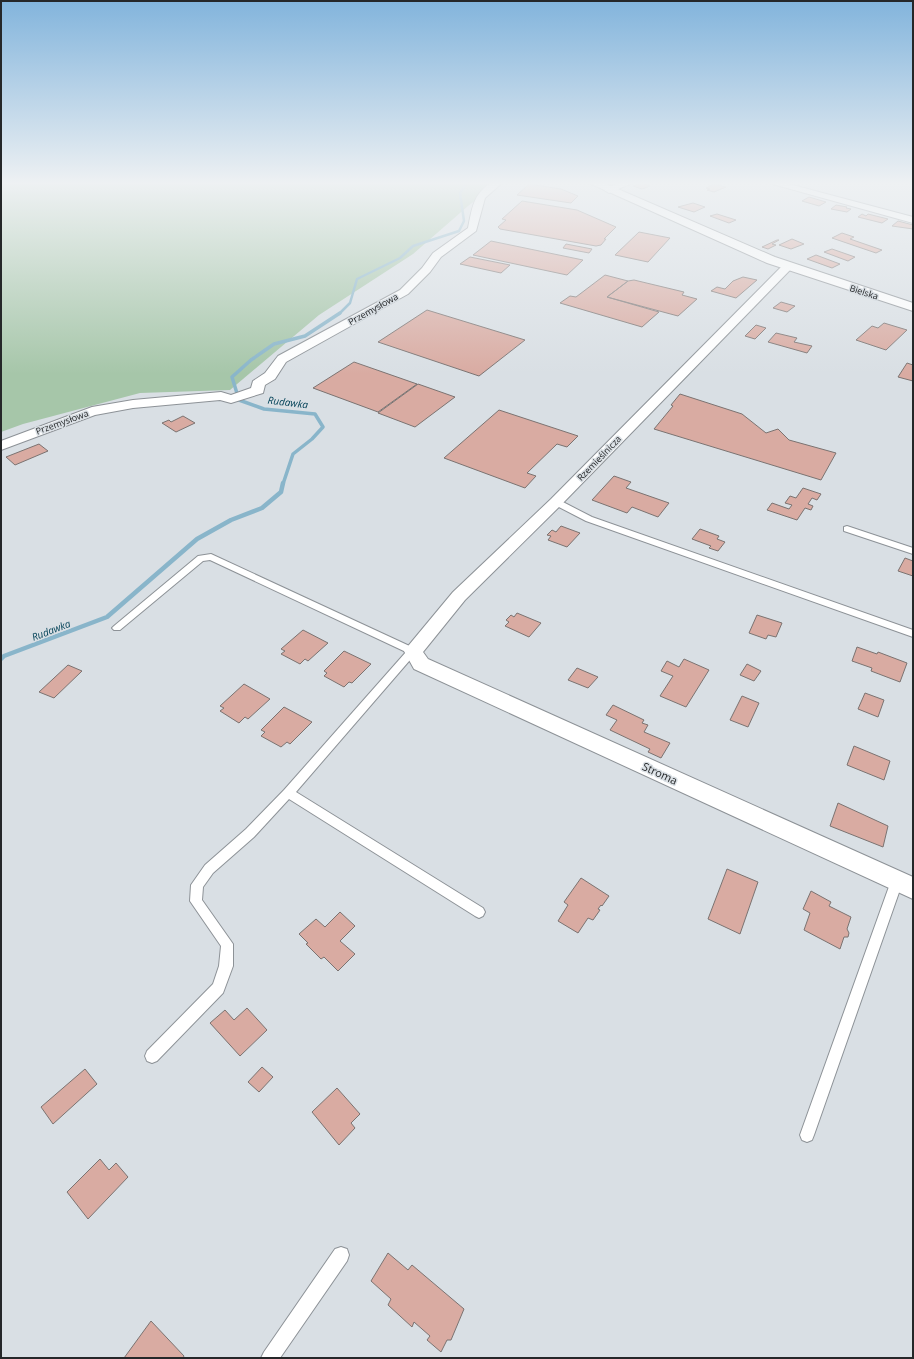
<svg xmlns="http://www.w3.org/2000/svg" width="914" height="1359" font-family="'Open Sans',sans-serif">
<rect width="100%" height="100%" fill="#d9dfe4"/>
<path fill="#a6c6a9" d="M1,183h497l-30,23 -55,48 -94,61 -89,75 -90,3 -117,31 -22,8z"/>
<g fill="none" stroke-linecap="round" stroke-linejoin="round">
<path stroke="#89b5ca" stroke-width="2.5" d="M339,314l11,-11 7,-24 43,-21 13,-12 46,-15 5,-10 -4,-28 7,-10"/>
<path stroke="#89b5ca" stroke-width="3.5" d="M283,484l10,-30 19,-15 11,-12 -8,-13 -51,-5 -25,-9 -7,-23 19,-17 23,-16 31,-8 35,-23"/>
<path stroke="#89b5ca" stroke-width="4.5" d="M1,659l3,-3 103,-39 90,-78 34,-19 31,-12 19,-16 2,-9"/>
</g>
<path fill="#d9aba2" stroke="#7b7371" d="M641,183l9,3 -8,3 -9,-3z
M529,184l32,5 17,7 -7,7 -54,-8z
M714,184l12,3 -12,5 -7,-2 3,-1 -4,-1z
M809,197l17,5 -7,4 -17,-5z
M522,201l55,9 39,17 -12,12h2l-5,6 -5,1 -96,-17 -2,-2 8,-7 -4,-1z
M693,203l12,4 -11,5 -16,-5z
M836,205l11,2 -1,1 5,1 -4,3 -16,-3z
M717,214l19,6 -7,3 -19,-7z
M862,214l4,2 2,-2 20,5 -6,4 -24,-6z
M898,221l15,4v4l-21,-3z
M639,232l31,6 -22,24 -33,-7z
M842,233l12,4 -4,2 32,11 -6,3 -44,-15z
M792,239l12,5 -13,5 -12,-4z
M777,240h2l-7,4 4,1 -8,4 -6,-2z
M491,241l92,19 -16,15 -94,-20z
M566,244l26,5 -3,4 -26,-5z
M832,249l23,8 -7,4 -24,-9z
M816,255l24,9 -8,4 -25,-9z
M470,257l40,8 -9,8 -41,-9z
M605,275l23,6 -21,16 52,15 -17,15 -82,-24 10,-7 6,1z
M743,277l14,3 -21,18 -25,-7 6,-4 8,2 8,-8z
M634,280l50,12 -2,3 15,4 -19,17 -71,-19 21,-16z
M781,302l14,4 -8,6 -14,-4z
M427,310l98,30 -46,36 -101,-34z
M884,323l23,7 -21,20 -30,-10 16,-14 6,2z
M756,325l10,3 -11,11 -10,-3z
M776,333l21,5 -3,4 18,4 -5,7 -39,-11z
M354,362l63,22 -39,28 -65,-24z
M907,363l6,2v16l-15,-4z
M418,384l37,13 -40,30 -37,-14z
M680,394l62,20 24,19 12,-4 11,11 47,13 -15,27 -167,-51 19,-23 -2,-1z
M499,410l79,26 -11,11 -10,-3 -30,29 9,3 -11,12 -81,-30z
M183,416l12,7 -19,9 -14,-9 7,-3 2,2z
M39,444l9,7 -33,14 -9,-8z
M614,476l17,6 -5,6 43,15 -11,14 -26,-10 -5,6 -35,-13z
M803,488l18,6 -4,6 -5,-2 -4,6 5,2 -2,4 -6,-2 -8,12 -30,-10 5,-7 17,6 3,-4 -7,-2 5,-7 6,2z
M561,526l19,7 -13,14 -19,-7 3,-4 -4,-1 5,-5 4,2z
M700,529l19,7 -2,3 8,3 -7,9 -9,-3 2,-2 -19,-7z
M905,558l8,3v15l-15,-5z
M517,613l24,10 -12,14 -24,-11 4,-4 -3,-2 5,-5 3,2z
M757,615l25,8 -6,14 -8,-2 -2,4 -17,-6z
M303,630l25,13 -20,18 -3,-2 -5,5 -19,-10 4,-3 -4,-2z
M857,647l20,7 1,-2 29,11 -7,19 -29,-11 1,-3 -20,-7z
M344,651l27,13 -19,19 -3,-1 -5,5 -20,-11 3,-3 -3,-2z
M684,659l25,11 -23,37 -26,-11 13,-20 -12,-5 6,-10 12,6z
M747,664l14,7 -7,10 -14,-6z
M68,665l14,6 -28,27 -15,-6z
M577,668l21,9 -10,11 -20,-8z
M244,684l26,15 -22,20 -3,-2 -6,6 -19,-12 4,-3 -4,-2z
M865,693l19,7 -6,17 -20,-8z
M742,696l17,7 -11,24 -18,-7z
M613,705l31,15 -2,3 6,2 -4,7 26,11 -9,15 -13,-6 2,-3 -40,-19 7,-10 -11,-5z
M284,707l28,15 -22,22 -3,-2 -6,5 -20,-11 4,-4 -4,-2z
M854,746l36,15 -6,19 -37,-15z
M838,803l50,23 -5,21 -53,-21z
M727,869l31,13 -18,52 -32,-15z
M581,878l28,18 -7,10 -1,-1 -3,4 2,1 -7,10 -5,-2 -10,15 -20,-12 10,-16 -4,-3z
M811,891l20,11 -2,4 22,11 -4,12 2,4 -1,4h-4l-4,12 -36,-19 6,-17 -7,-4z
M340,912l15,14 -15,15 15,13 -17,17 -14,-14 -3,2 -15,-15 2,-1 -9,-9 17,-15 9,8z
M247,1008l20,22 -27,26 -30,-33 15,-13 9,10z
M262,1067l11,10 -14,15 -11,-10z
M85,1069l12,15 -44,40 -12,-17z
M337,1088l23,26 -9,9 4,5 -16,17 -27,-33z
M100,1159l9,11 7,-7 12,14 -40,42 -21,-27z
M388,1253l20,17 4,-5 52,44 -13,31h-4l-6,12 -14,-12 3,-4 -16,-14 -2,5 -24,-22 3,-6 -20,-18z
M151,1321l33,35 -1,2h-59z"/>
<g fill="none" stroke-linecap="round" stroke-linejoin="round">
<defs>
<path id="lane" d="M553,500h6l33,17 321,113v7l-327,-116 -33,-17z
M847,526l66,22v6l-69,-23v-4z
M211,554l205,95 2,2 -2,2 -120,139 187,116 2,4 -2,4 -4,2 -4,-2 -186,-117 -35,38 -41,36 -10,14 -1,13 31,44v22l-10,27 -66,68 -5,2 -5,-2 -2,-5 2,-5 66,-67 6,-18 2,-20 -31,-45 1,-16 14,-20 41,-36 38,-39 122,-138 -196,-92 -7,1 -83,69h-6l-2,-2 2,-2 84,-70z
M897,876l4,1 2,4 -89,254 -2,5 -5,2 -5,-2 -2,-5 91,-254 2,-4z
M341,1247l6,2 2,6 -2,6 -67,97h-19l3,-6 71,-103z"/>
<path id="street" d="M491,183h11l-17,15 -9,33 -35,26 -11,15 -22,22 -122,68 -11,17 -10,6 -2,8 -32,10 -11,-3 -87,8 -38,7 -94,35v-9l91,-34 41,-7 88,-8 10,3 20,-7 2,-7 12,-8 13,-17 122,-66 22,-22 11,-15 35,-25c4,-19 5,-34 23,-45z
M618,183h14l-23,10 -5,-3z
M769,183h16l128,34v6z
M787,264l5,3 -1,2 -230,236 -96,95 -42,52 5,7 485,218v22l-499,-230 -10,-18 49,-59 98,-93 232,-234z"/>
<path id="secondary" d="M589,183h15l171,74 138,46v8l-146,-48z"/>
</defs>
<use href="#lane" stroke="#8d9297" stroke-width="2"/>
<use href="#street" stroke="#8d9297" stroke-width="2"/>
<use href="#secondary" stroke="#8d9297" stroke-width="2"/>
<use href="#lane" fill="#fff" fill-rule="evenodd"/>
<use href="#street" fill="#fff" fill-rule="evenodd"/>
<use href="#secondary" fill="#fff" fill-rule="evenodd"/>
</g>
<linearGradient id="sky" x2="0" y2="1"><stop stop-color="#82b4dc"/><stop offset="0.49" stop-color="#eef1f3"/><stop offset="1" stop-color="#eef1f3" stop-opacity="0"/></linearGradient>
<rect width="914" height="374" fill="url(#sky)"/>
<g text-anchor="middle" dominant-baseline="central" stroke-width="3" stroke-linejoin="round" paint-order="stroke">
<g font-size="9" fill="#252729" stroke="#d9dfe4">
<text transform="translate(864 292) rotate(18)">Bielska</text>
<text transform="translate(373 309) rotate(-29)">Przemysłowa</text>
<text transform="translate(62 422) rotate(-20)">Przemysłowa</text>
<text transform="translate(599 458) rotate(-46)">Rzemieślnicza</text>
</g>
<g font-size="10" font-style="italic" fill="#004056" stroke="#d9dfe4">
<text transform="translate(288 402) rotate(7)">Rudawka</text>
<text transform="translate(51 630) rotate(-21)">Rudawka</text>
</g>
<g font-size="11" fill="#252729" stroke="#d9dfe4">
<text transform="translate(660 773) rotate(25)">Stroma</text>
</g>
</g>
<rect width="914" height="1359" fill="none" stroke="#252729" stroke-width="4"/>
</svg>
